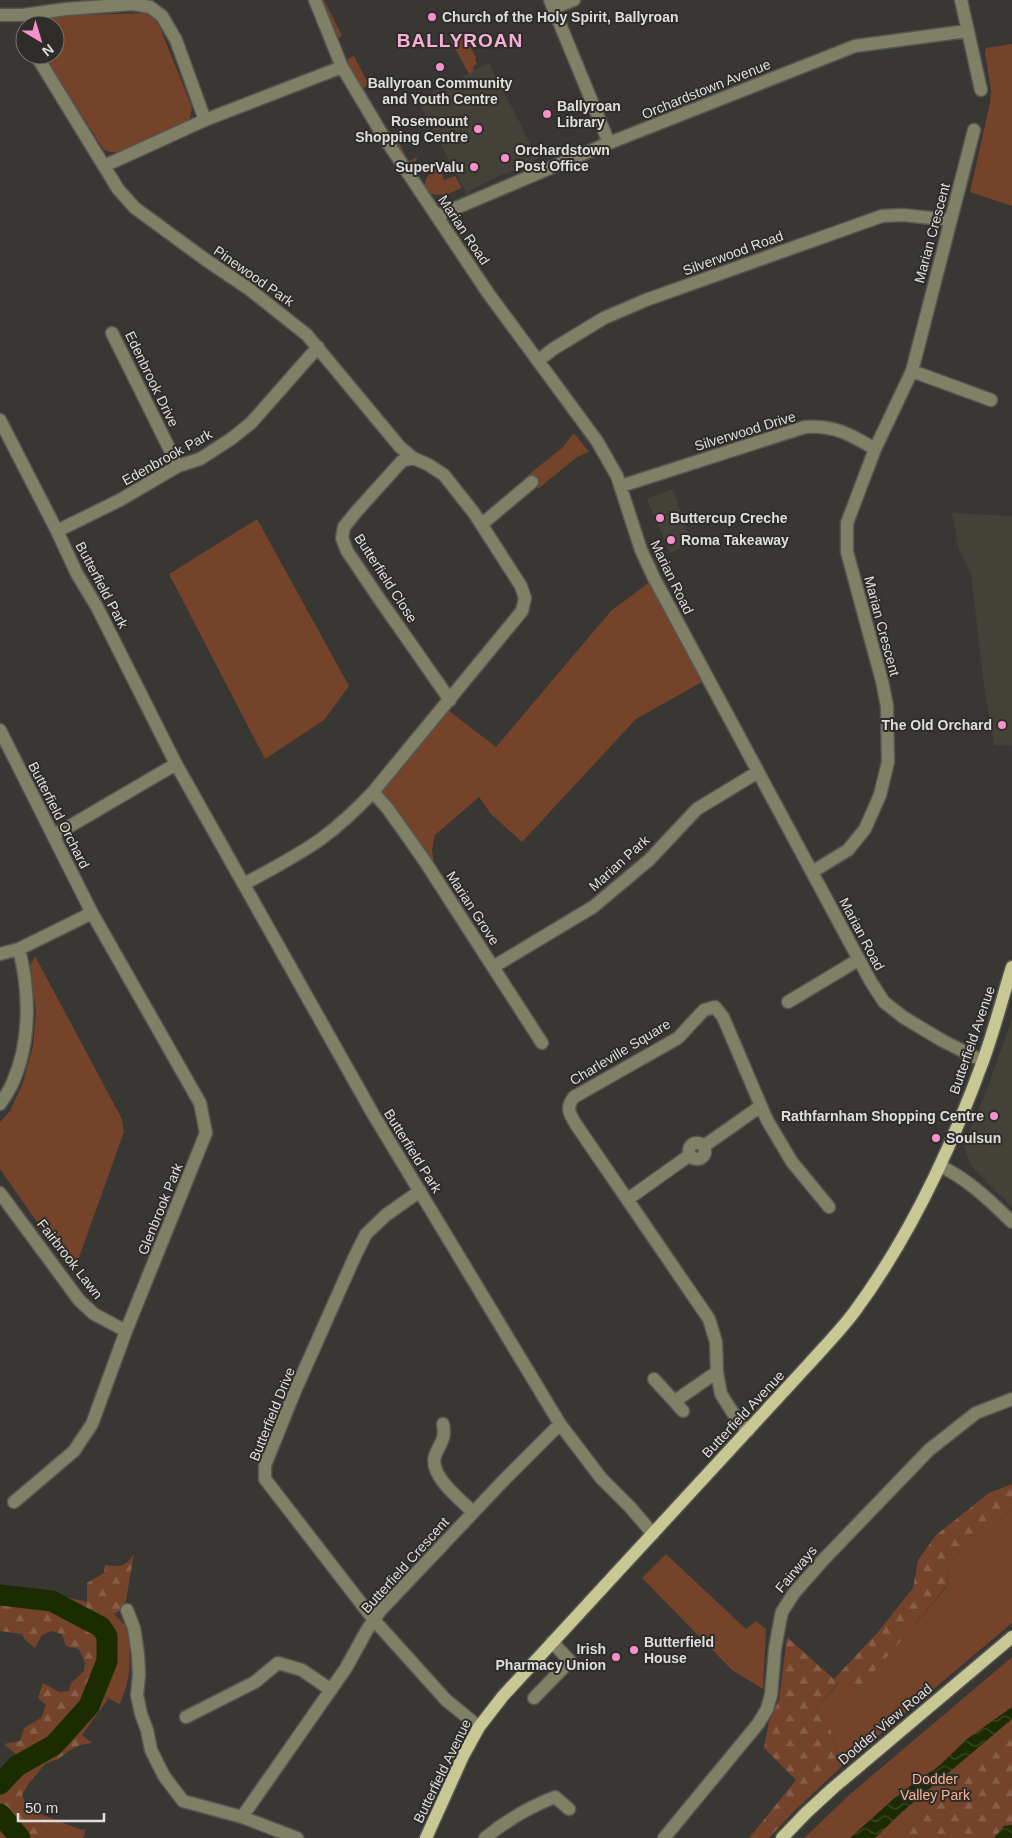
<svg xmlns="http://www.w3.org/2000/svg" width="1012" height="1838" font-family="Arial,sans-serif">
<defs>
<pattern id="forest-firs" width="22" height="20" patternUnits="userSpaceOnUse" patternTransform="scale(1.25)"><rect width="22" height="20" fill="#74432a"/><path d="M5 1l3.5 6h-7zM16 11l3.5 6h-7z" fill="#875e48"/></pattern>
<pattern id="water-waves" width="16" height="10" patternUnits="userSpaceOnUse" patternTransform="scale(1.25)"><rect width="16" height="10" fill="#1b2c03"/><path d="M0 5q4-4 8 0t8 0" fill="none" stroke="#3c4a27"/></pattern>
</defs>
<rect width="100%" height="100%" fill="#383734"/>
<path fill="#444138" d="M489,63l49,95 -4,3 1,2 -4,2 -30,10 -31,16 -3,4 -50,-96 7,-2z
M673,489l18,54 -21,10 -23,-54z
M952,513l60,3v230l-18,-1 -10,-59 -13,-112 -12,-24z
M1012,1018v188l-24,-22 -16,-18 -5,-10 -3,-11 25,-61z"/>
<path fill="#74432a" d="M323,0h1l18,36 -4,2z
M147,13l7,4 6,11 32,79 -2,11 -6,6 -67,28h-7l-6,-2 -53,-83 -4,-12h8v-30h-15l3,-4 8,-5z
M464,34l12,24 -1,1 2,5 -4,2 1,5 -5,3 -18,-33z
M1012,44v162l-42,-14 20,-89 1,-13 -6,-37 1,-5z
M354,56l15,29 -7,3 -15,-25 1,-4z
M394,134l15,27 8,-4 -1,4 -8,1 -18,-26z
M439,167l5,13 11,-4 7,12 -17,7 -16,-1c-9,-14 -1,-19 10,-27z
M574,433l15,19 -12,5 -39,32 -11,-13 35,-28z
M257,519l92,167 -25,34 -59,39 -96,-185z
M655,578l54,100 -73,41 -114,123 -31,-28 -12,-17 -44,38 -3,14 2,15 -53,-70 7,-12 60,-72 48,37 115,-136z
M35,956l87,163 2,13 -51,142 -73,-105v-47l10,-11 13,-28 10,-37 3,-35 -6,-45z
M1012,1510v113l-172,145 -9,-38 -16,-20 24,-28 17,10 46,-52 45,-54 2,-24z
M666,1554l80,75 10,-8 10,8 -3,60 -31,-19 -90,-92z
M114,1614l13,13c4,31 5,48 -7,77l-21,-10 17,-32v-28l-6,-10 -13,-9z
M1012,1657v181h-208l44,-42z
M35,1812l47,18 4,-1 -3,9h-31l-11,-14z"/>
<path fill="url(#forest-firs)" d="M1012,1484v26l-63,52 -2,23 -45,55 -46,52 -18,-10 -23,28 16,20 9,38 -48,45 -23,25h-20l47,-58 -32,-32 5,-27 10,-21 8,-63 47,42 44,-47 35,-44 5,-28 18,-25 53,-42z
M134,1554l-8,46 -4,9 -8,5 -17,1 -31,-13 -2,13 26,11 14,18v26l-13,20 17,9 -26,36 10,8 -12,2 -10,5 -12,9 -13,5 -16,19 -7,12 8,15 5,2 6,12 11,14h-52v-62l19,-19 -15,-13 16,-3 4,-13 17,-10 5,-13 -8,-7 5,-15 16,9 10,-1 2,-8 13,-12 1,-8 -6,-14 -13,-3 -4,-12 -11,-3 -9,4 -7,13 -10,-8 -3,-6 -22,-3v-38l42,-2 45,11v-19l17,-10 1,-8c15,2 20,2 29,-11z
M1012,1729v109h-125z"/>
<path fill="url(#water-waves)" d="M1012,1707v12l-110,93 -27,26h-25l50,-45 39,-27 28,-27z
M1012,1825v13h-18l10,-12z"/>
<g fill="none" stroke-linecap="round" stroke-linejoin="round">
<path stroke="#1b2c03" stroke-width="21" d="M0,1595l52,6 49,26 6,9v25l-18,45 -35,39 -37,21 -17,18
M0,1814l20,24"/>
<defs>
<path id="minor" d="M315,0l27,67 40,67 106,159 109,148 20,35 24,74 13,28 217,404 13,20 19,15 40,24 40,20
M550,0l59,143
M961,0l20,90
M553,8l21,-8
M0,15h23l43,-6 67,-5 17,3 12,9 14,24 29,80
M36,55l82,134 17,19 71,52 43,29 58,46 93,112 13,11 16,7 15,10 30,38 47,73 4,12 -3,13 -149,181c-16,17 -33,33 -52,47 -24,17 -51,31 -77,45
M104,166l101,-46 137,-53
M437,216l172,-73 246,-97 112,-15
M112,333l66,133
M539,360l14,-11 51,-31 42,-18 236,-84 21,-1 47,5
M912,371l79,29
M0,420l57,111 20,43 20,33 79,157 197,350 187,310 41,54 29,29 23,27
M413,458l-11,3 -46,51 -12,15 -2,11 5,13 31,46 72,103
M621,486l184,-59c29,-2 45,7 70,22
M482,524l50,-42
M57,531l63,-31 58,-34 22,-7 31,-20 20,-16 67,-76
M0,730l92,183 108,190 6,30 -80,198 -34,93 -18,27 -60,51
M373,792l15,17 36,51 118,183
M53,836l123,-72
M812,872l36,-22 17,-21 15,-34 8,-33 -1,-56 -5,-25 -35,-129v-29l28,-74 37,-78 62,-241
M0,954l19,-5 73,-36
M493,967l100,-60 56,-47 48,-51 61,-37
M788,1002l70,-42
M0,1104c4,-6 9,-13 12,-20 19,-42 18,-91 7,-135
M689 1151a8 8 0 1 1 16 0a8 8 0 1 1-16 0Z
M704,1146l57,-40
M940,1166c28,13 50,35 72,56
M420,1191l-34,24 -20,19 -11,22 -60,135 -30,74v14l109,141 72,80 33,27
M0,1193l79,107 15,14 32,17
M628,1199l62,-44
M654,1379l29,32
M675,1401l42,-29
M443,1424c3,17 -3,18 -8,32 -6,20 26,44 38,56
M748,1431l-10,-10 -17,-27 -4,-22 -1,-30 -7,-23 -132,-193c-7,-11 -12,-18 -3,-29l104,-59 26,-28 11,-3 8,10 44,103 25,42 37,45
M127,1610l7,18 4,26 1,21 -2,20 4,19 6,16 4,20 13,26 19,25 59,16 55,21
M534,1698l36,-37 -18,-19
M186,1717l69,-35 23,-19 24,7 29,20
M242,1817l104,-149 21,-38 13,-19 124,-131 56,-56
M485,1838c22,-18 44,-31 70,-41l14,12
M664,1838l94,-114 9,-15 4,-14 4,-46 5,-28 2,-9 12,-19 31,-35 104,-108 47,-37 36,-14"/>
<path id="major" d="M426,1838l37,-82 16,-29 24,-31 305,-331c16,-18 33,-35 47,-54 56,-76 96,-162 128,-250 11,-30 19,-62 29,-94
M782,1838l24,-25 26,-24 180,-152"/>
</defs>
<use href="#minor" stroke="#565552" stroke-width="15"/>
<use href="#major" stroke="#565552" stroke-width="15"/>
<use href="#minor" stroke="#7f8066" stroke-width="12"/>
<use href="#major" stroke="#c7c893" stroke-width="12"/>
</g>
<g fill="#f890cb" stroke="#2e2d2a" stroke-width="2">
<circle cx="432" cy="17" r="5"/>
<circle cx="440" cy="67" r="5"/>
<circle cx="547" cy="114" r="5"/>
<circle cx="478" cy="129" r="5"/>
<circle cx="505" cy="158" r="5"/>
<circle cx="474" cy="167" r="5"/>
<circle cx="660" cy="518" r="5"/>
<circle cx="671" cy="540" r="5"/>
<circle cx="1002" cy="725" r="5"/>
<circle cx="994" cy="1116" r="5"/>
<circle cx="936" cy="1138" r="5"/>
<circle cx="634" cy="1650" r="5"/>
<circle cx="616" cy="1657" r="5"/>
</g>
<g text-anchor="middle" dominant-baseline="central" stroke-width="4" stroke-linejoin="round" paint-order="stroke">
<g font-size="14" font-weight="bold" fill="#dfdedd" stroke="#2e2d2a" text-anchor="start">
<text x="442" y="17">Church of the Holy Spirit, Ballyroan</text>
<text x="440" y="83" text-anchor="middle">Ballyroan Community<tspan x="440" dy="16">and Youth Centre</tspan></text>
<text x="557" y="106">Ballyroan<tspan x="557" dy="16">Library</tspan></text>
<text x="468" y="121" text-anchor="end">Rosemount<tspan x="468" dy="16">Shopping Centre</tspan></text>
<text x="515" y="150">Orchardstown<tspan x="515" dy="16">Post Office</tspan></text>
<text x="464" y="167" text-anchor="end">SuperValu</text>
<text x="670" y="518">Buttercup Creche</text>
<text x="681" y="540">Roma Takeaway</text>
<text x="992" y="725" text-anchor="end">The Old Orchard</text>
<text x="984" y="1116" text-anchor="end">Rathfarnham Shopping Centre</text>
<text x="946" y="1138">Soulsun</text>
<text x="644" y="1642">Butterfield<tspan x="644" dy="16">House</tspan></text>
<text x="606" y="1649" text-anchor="end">Irish<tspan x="606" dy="16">Pharmacy Union</tspan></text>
</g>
<g font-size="14" fill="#dfdedd" stroke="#2e2d2a">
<text transform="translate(706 89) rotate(-22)">Orchardstown Avenue</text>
<text transform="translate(464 230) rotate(56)">Marian Road</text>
<text transform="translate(932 233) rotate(-75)">Marian Crescent</text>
<text transform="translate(733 253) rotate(-20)">Silverwood Road</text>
<text transform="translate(254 276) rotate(35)">Pinewood Park</text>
<text transform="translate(152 379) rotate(64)">Edenbrook Drive</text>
<text transform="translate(745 431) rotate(-17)">Silverwood Drive</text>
<text transform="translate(167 457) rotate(-29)">Edenbrook Park</text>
<text transform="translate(672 577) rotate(64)">Marian Road</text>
<text transform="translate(386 578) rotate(57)">Butterfield Close</text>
<text transform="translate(102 585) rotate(62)">Butterfield Park</text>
<text transform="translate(882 626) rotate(75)">Marian Crescent</text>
<text transform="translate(59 815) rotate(63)">Butterfield Orchard</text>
<text transform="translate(619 863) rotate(-42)">Marian Park</text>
<text transform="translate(473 908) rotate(57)">Marian Grove</text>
<text transform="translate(862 934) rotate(62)">Marian Road</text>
<text transform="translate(972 1040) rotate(-71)">Butterfield Avenue</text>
<text transform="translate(620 1052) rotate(-31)">Charleville Square</text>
<text transform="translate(413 1151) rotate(58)">Butterfield Park</text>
<text transform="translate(160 1209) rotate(-68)">Glenbrook Park</text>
<text transform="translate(70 1259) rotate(52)">Fairbrook Lawn</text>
<text transform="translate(272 1414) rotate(-68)">Butterfield Drive</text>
<text transform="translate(743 1414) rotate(-47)">Butterfield Avenue</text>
<text transform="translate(405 1565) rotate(-48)">Butterfield Crescent</text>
<text transform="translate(796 1569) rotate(-50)">Fairways</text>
<text transform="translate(885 1724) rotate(-40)">Dodder View Road</text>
<text transform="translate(442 1771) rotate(-64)">Butterfield Avenue</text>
</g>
<g font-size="14" fill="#f6b392" stroke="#2e2d2a">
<text x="935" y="1779">Dodder<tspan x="935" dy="16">Valley Park</tspan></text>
</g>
<g font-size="19" font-weight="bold" letter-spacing="1" fill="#f8aed6" stroke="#2e2d2a">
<text x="460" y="40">BALLYROAN</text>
</g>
</g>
<g transform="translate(40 40) rotate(142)"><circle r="24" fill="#2e2d2a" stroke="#757472"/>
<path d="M0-4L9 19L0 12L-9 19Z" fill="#f890cb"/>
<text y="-8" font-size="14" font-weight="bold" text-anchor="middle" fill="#dfdedd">N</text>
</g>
<path d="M18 1813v8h86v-8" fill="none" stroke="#dfdedd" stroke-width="2.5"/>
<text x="25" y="1813" font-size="15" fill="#dfdedd" stroke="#2e2d2a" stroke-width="4" paint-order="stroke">50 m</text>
</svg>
